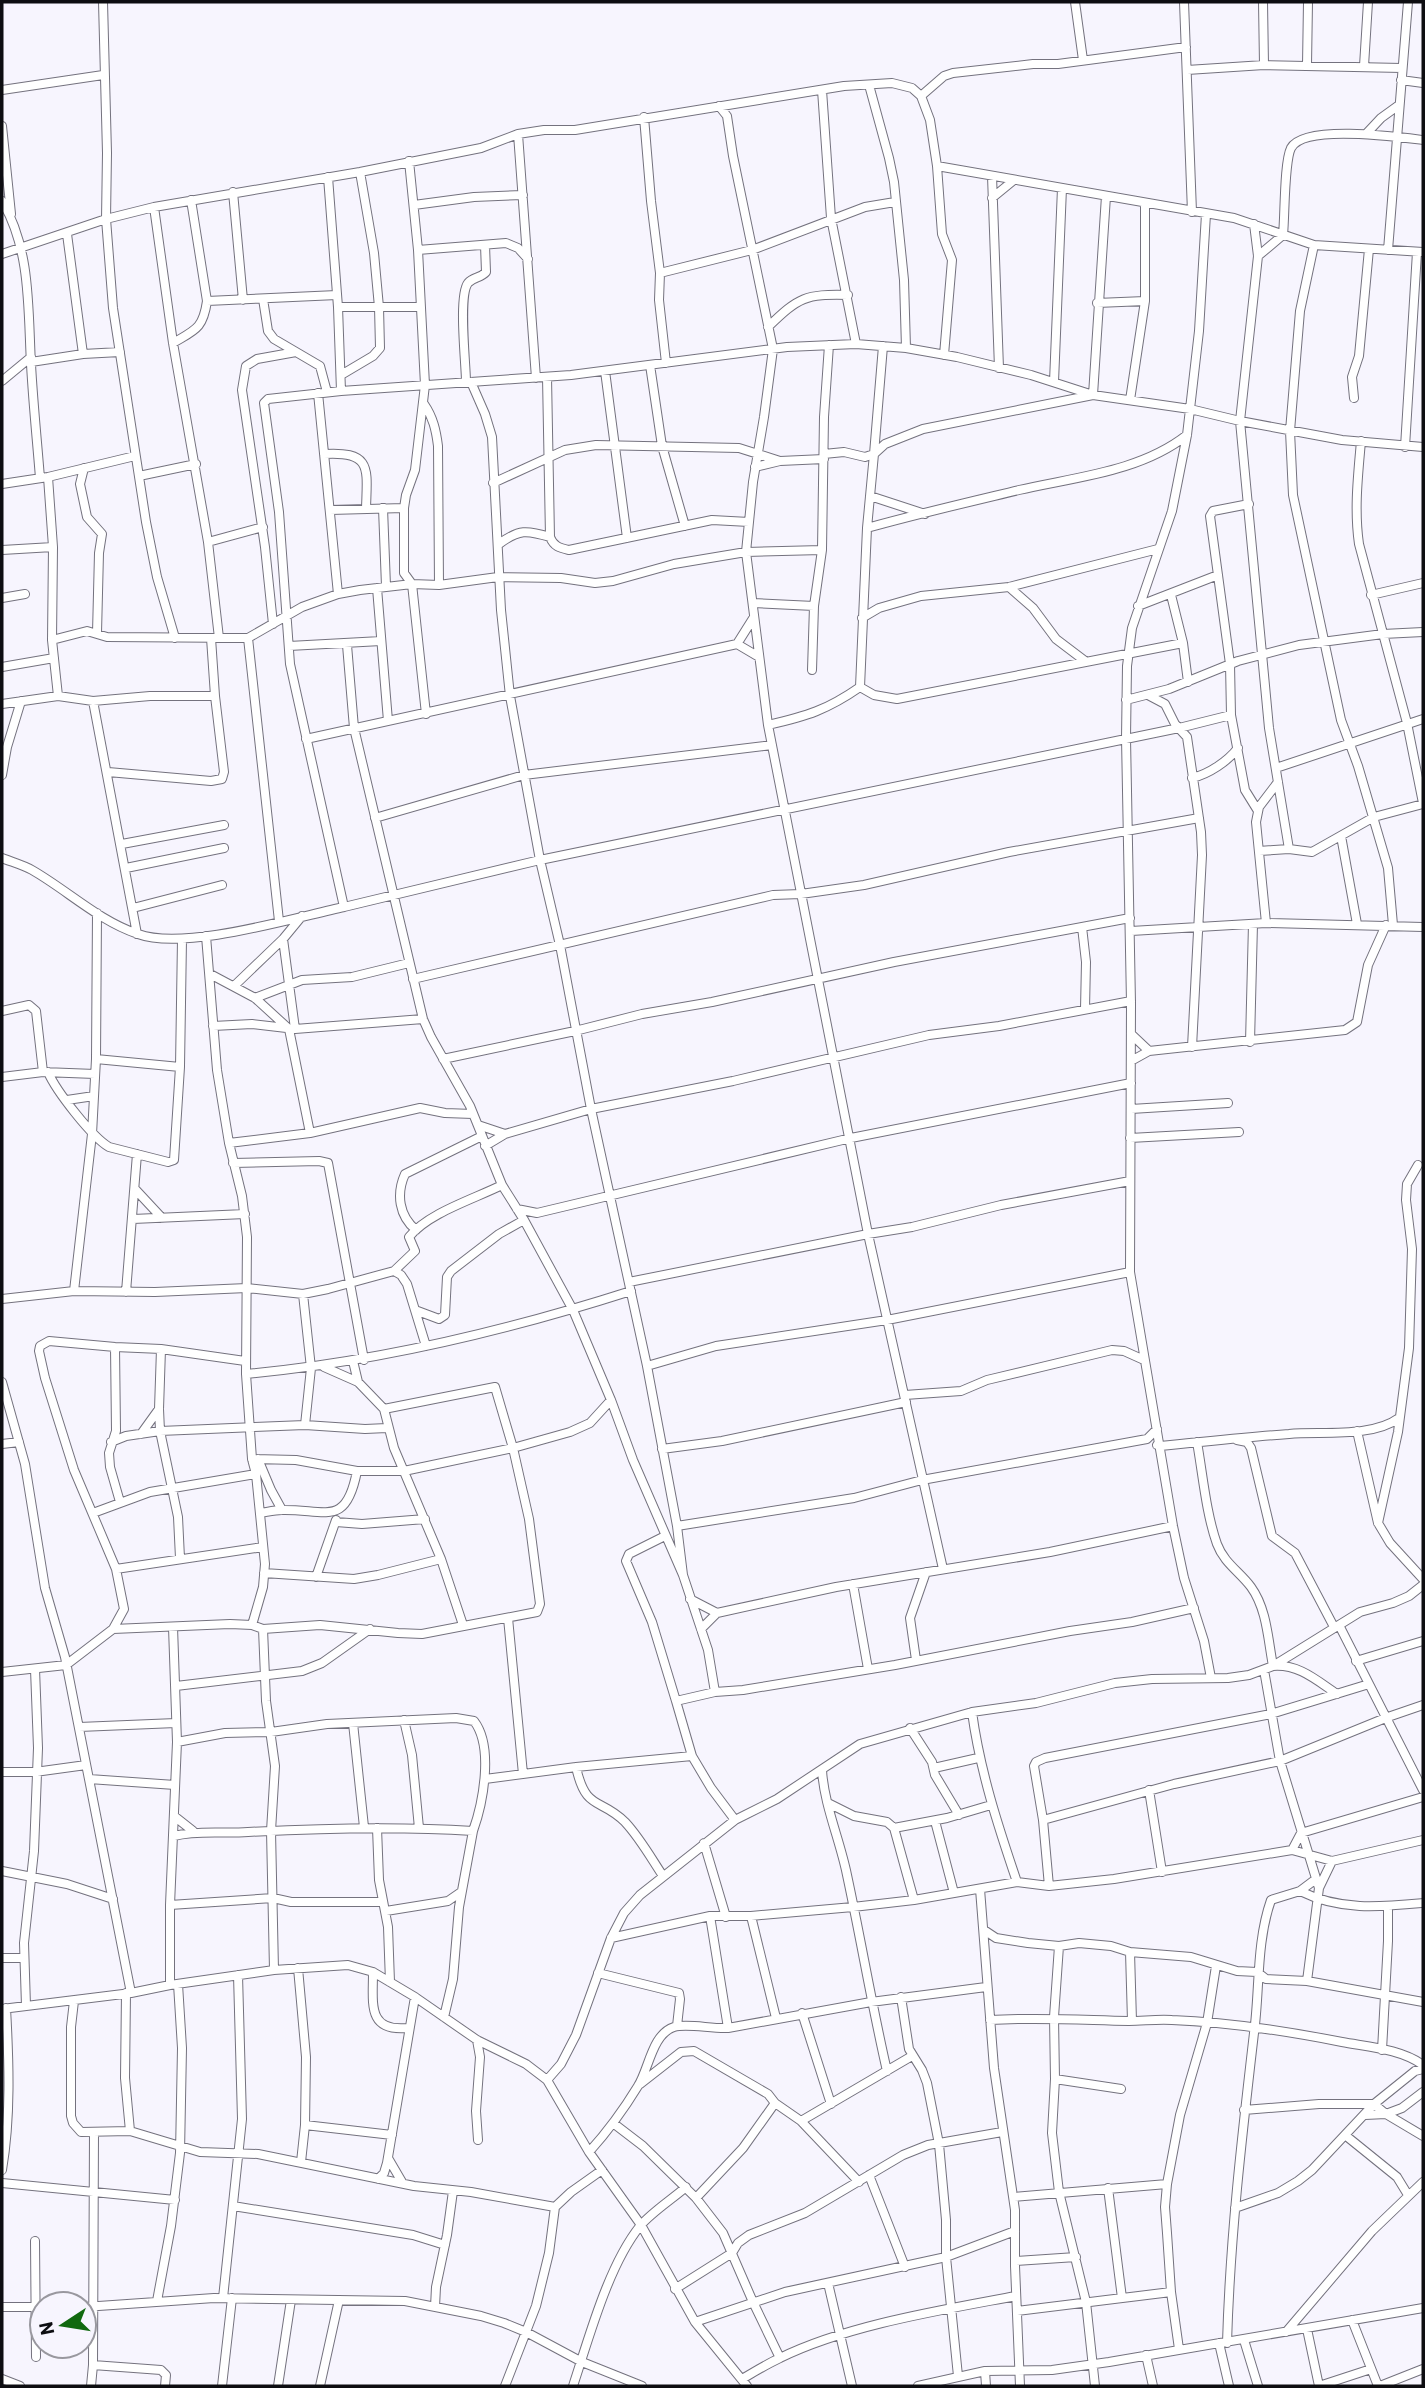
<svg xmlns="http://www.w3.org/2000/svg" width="1425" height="2388" font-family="Barlow,sans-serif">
<rect width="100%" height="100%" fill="#f7f5fe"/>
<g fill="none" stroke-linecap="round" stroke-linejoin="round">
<defs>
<path id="minor" d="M103,2l4,151 -1,66 7,89 33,214 11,55 18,61
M1075,2l8,58
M1184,2l8,210
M1263,2l1,63
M1307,65l1,-63
M1364,66l4,-64
M1187,70l77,-5 138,3
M1401,80l22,3
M869,85l20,73 5,24 10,98 2,68
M2,90l101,-15
M822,90l9,128 25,126
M921,96l23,-20 9,-3 80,-9h25l128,-17
M719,106l8,10 6,40 40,193 -9,68 -11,65 -7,70 22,173
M644,117l7,84 9,72 -1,27 7,63
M2,126l9,88
M518,134l18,244
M1366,134l15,-16 18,-13
M409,161l9,89 7,135 -10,85 -9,25 -2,13v65l8,11 14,130
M937,166l297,52 80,27 109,7
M992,176l7,192
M328,177l10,130 3,84
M233,192l10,108
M992,198l22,-18
M2,201c29,48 26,109 29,163 2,38 6,76 9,114
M414,205l60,-8 49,-2
M154,207l19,136 35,199 11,96
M1206,214l-7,117 -12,104 -15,76 -40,117 -5,38 -1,72 5,265 -1,269 43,254 11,52 20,63 7,37
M1254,224l4,32 -18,165 29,307 20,121
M67,234l16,120
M1314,245l-14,66 -10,120 3,64 48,225 17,46 30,102 5,57
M418,250l88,-7 12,5 10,11
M1388,250l20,-248
M2,254l104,-35 48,-12 206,-35 121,-24 37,-14 26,-4h31l269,-44 48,-3 20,5 9,8 9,24 7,46 5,68 10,26 -8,95
M1258,256l25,-21c2,-19 1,-73 8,-87 13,-24 108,-11 132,-8
M660,273l92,-23 113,-43 30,-5
M263,299l5,32 6,8 46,27 7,26
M207,301l130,-6
M1097,303l48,-2
M338,307h83
M768,327c31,-30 37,-33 80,-32
M173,343c22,-13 30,-14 34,-42l-16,-101
M31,362l52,-8 37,-2
M650,365l12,81 23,80
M605,371l22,167
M341,375l32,-19 7,-8 -1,-41 -5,-54 -14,-81
M547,377l3,160
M2,381l29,-24
M466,382c0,-18 -8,-86 2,-99 5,-6 13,-5 18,-11l-1,-27
M471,382l14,32 7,23 9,173 9,86 30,164 20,85 31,164 56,257 30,160 6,49
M1054,382l8,-194
M318,393l20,201
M1354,398l-2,-21 7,-21 10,-107
M1130,400l15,-99v-98
M424,404c9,13 12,26 14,42l1,139
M1361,441c-3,35 -7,68 -2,103l48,179 16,80
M1405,447l12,-195
M324,454c49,-3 43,15 42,55
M824,454l20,-2 21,5 9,-3 9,-108
M755,467l25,-6 44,-2
M84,468l-4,16 7,33 15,17 -3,19 -2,80
M139,476l57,-12
M48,477l5,70 -1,93
M493,483l72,-33 31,-5 143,3 41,13
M2,484l46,-7 87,-21
M870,496l55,18
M1249,504l-36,7 -3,5 20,148 1,51 14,75 13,21
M383,508l3,78
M330,510l74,-2
M867,528l7,-74 11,-10 38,-15 170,-34 13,-199
M208,542l55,-15
M499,544c20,-15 28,-14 51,-7 4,10 10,11 19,13l143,-30 37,2
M2,550l51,-3
M1009,587l24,21 23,31 29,22
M377,588l11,133
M1171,595l12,48 5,39
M1371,595l52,-12
M2,598l23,-4
M753,603l61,3
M1138,606l80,-31
M862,618l17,-10 42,-12 88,-9 149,-38
M273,624l-8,-77 -23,-157 4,-24 11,-7 39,-7
M248,638l31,283
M737,644l17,-27
M347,645l7,83 69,291 8,18 39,69 32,79 22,35 49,90 38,90 22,60 50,115 25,75 7,42
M289,646l92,-5
M2,667l52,-9
M812,670l2,-64 8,-56 2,-133 5,-72
M860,687l14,8 23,4 286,-56
M1148,695l17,9 10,20 12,13 14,95 1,23 -10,192
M58,696l-6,-56 35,-9 20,6 141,1 54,-31 36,-13 22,-4 52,-6 27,1 59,-8 63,1 34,5 18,-2 61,-17 72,-12 76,-2
M1126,700l43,-11 69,-28 61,-16 84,-11 40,-2
M93,701l44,233
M2,704l56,-8 35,5 57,-5h65
M306,739l431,-95 22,13
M1276,768l147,-49
M108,772l103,9 11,-2 2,-7 -9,-76 -4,-58
M2,775l5,-28 14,-46
M1192,778c17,-4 36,-17 46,-30
M375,818l149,-43 248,-30
M1341,836l16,88
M122,844l102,-19
M1259,851l30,-2 23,3 62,-35 49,-13
M2,858c10,4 21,7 30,12 35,20 67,51 106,64 46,17 155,-16 206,-27l-54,-243 -11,-152 -15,-109 4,-4 73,-8 230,-16 216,-28 69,-3 50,4 51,9 74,18 62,20 97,14 50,12 102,19 81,7
M126,868l98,-20
M344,907l196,-47 639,-132 52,-13
M133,908l89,-23
M1266,923l-10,-101 3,-15 19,-25
M1082,927l4,35 -1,47
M1131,931l135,-8 157,4
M206,936l11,134 12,73 13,53 5,41 -1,137 6,85 4,15 9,90 -2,23 -11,38
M283,939l12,90
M210,974l45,24 34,31 21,104
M413,979l360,-84 28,-1 63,-9 145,-33 190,-34
M234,986l49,-47 19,-23
M255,998l47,-18 50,-3 57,-14
M2,1011l27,-6 7,6 7,61
M213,1026l39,-2 43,5 128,-10
M1131,1034l18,17
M1250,1042l3,-118
M96,1059l84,8
M443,1059l132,-28 67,-17 70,-12 182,-40 236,-44
M1131,1061l18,-10 196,-21 12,-8 11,-57 18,-40
M48,1072c8,19 44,65 61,75l59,15 6,-2 6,-93 2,-128
M2,1077l41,-5 52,2
M67,1100l27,-4
M1131,1109l97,-6
M478,1125l27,9
M1130,1138l109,-6
M229,1143l81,-10 110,-25 25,5 28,1
M485,1146l20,-12 86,-25 142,-28 196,-46 70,-9 132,-25
M233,1163l86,-2 9,2 36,197
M135,1189l27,29
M517,1209l20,4 314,-75 280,-55
M133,1219l112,-5
M416,1230c-17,-14 -20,-36 -11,-56l77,-38
M394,1271l7,4 6,9 19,62
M629,1282l239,-48 44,-7 89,-22 129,-24
M74,1291l18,-157 4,-75 1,-146
M126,1292l11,-138
M303,1294l8,74 -6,57
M2,1299l72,-8 81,1 92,-4 56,6 25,-5 66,-18 21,-20 -6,-14c19,-24 65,-38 93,-52
M415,1310l24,9 6,-4 2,-38 4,-6 48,-37 25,-14
M115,1347l1,84 -7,22 1,14 10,35
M161,1349l-2,60 1,22 18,86 2,41
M353,1361l5,21
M647,1366l69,-20 171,-26 243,-48
M324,1367l34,15 26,27 10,39 47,111 22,66
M246,1374c131,-12 260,-43 385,-83
M2,1382l23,82 20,124 20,69 66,336
M905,1395l56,-4 26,-11 125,-30 12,1 20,9
M1357,1431l21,92 12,20 33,36
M141,1434l18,-25
M1237,1440l10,2 4,6 21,88 23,17 39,74
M111,1442l15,-6 34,-5 145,-6 60,4 22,-1
M1197,1442c6,34 9,71 20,102 7,19 23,28 34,43 16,22 17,53 22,79 26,-2 43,14 64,28
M2,1444l17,-2
M1157,1445l3,1c43,-4 86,-9 129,-12 32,-3 83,4 110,-16
M662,1449l60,-8 184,-39
M252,1459l44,1 61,11h47l109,-23 57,-16 20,-9 21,-23
M258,1459l13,31 11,20
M93,1513l57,-21 106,-18
M260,1513c7,-1 15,-3 22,-3 44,-1 64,18 75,-39
M336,1522l26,2 63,-5
M1378,1523l20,-91 11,-84 3,-99 -6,-49 1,-16 11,-19
M677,1526l177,-28 68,-18 225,-41 10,-10
M665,1536l-36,18 -3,7 26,61 24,79
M116,1569l147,-22
M943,1569l-75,-335 -100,-509c39,-9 59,-15 92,-38l7,-159c50,-14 102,-26 152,-38 56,-13 121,-18 168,-55
M264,1573l90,6 24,-4 63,-16
M316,1577l20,-57
M853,1584l15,85
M690,1599l27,14
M508,1618l15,156
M1339,1625l84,165
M113,1629l117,-5 22,1 11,4 57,-4 78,8 24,1 115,-22 3,-8 -11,-85 -16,-71 -18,-61 -111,22
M263,1629l3,72 9,65 -4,65 3,139
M701,1629l16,-16 119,-26 214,-35 123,-26
M916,1660l-6,-42 16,-46
M1356,1661l67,-20
M1264,1670l16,91 39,127 -12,93
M2,1672l64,-7 47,-36 11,-20 -8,-40 -42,-99 -29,-92 -6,-27 1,-5 9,-5 66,6 46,2 84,12
M176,1686l126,-15 20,-8 48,-34
M972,1712c8,59 26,114 45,170
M404,1720l8,35 7,73
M353,1723l11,104
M79,1727l97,-4
M910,1728l22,34 3,13 24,40
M576,1767c10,45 24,30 49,55 15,16 26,36 38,54
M934,1768l44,-10
M822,1770c2,35 18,70 25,105 14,65 25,131 40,196
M2,1772h33l51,-7
M89,1779l86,6
M485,1779l91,-12 116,-11
M1149,1790l13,82
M828,1803l26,13 33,6 7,6 20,72
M174,1816l19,15
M735,1820l-24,-32 -19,-32 -16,-55 39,-9 28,-2 152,-25 175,-34 62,-9 62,-14
M1043,1820l131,-36 106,-23 108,-44 35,-12
M935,1821l19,72
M377,1828l2,52 9,47 2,55
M894,1828l53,-10 44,-13
M174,1836c24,-6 48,-2 74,-4 75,-4 150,-6 225,-1 10,-28 21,-84 1,-110l-18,-3 -129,6 -56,8 -46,1 -48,9
M704,1843l22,74
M1292,1850l9,-17 122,-36
M2,1871l65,13 46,15
M1049,1886l-6,-66 -9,-54 2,-4 9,-4 226,-44 98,-30
M1319,1888l13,-27
M980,1889l14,179 21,142v56l5,120
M1300,1891c40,20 80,16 123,12
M170,1905l103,-7 18,4h92
M386,1911l62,-10 13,-9
M710,1916l18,112
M751,1916l25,102
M984,1930l12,8 32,5 31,3 20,-3 32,3 19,6 61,5 46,14 20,1 9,7 41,2 116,21
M611,1938l99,-22h41l102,-9 61,-7 103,-18 32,4 65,-7 178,-29 40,11 91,-21
M1059,1946l-5,71 1,62 -3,54 7,59 27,110 9,84
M1130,1952l2,69
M2,1958h22
M298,1968l8,89 -1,68 -4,37
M373,1972c0,32 -6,60 35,56
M598,1973l81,20 1,6 -3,27
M170,1985v-80l7,-163 -4,-115
M126,1993l-1,85 5,53
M901,1997l8,52 13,21 5,13 12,61 7,76v37l12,119
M74,2001l-3,26v89l2,7 8,9 49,-1 70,21 58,2 156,32 57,6 84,15
M26,2006l-2,-63 10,-92 4,-103 -3,-79
M2,2009l129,-16 39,-8 104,-15 74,-5 25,7 42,25 62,43 49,24 21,16 42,72 52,73 54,97 52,64
M802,2013l29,91
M444,2017l9,-38 6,-72 14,-76
M990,2020c47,-3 92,0 139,1 14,0 28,-2 43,-1 56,2 114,11 170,22 27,5 59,7 81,23
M477,2040l3,17 -4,54 2,29
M1382,2050l6,-109v-35
M1055,2079l66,10
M547,2080l14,-16 15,-29 35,-97 13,-25 16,-18 95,-75 42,-21 83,-55 112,-32 64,-9 79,-20 37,-4 76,-1 21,-3 24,-9 87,-54 33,-9 16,-7 14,-11
M640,2084l41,-32 13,-1 74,43 7,9 26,18 58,61
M1244,2110l75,-6h55l12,10 16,-6 21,-16
M1365,2115l21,-1 37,22
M801,2121l111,-65
M613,2123l30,23 53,52 27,35 30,69 27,56
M305,2125l87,10
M1345,2135l52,42 11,18
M589,2152c19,-21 35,-43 49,-66 11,-17 14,-52 36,-59 12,-4 38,2 54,1l143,-26 115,-15
M388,2158l14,24
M2,2170c9,-53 7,-108 4,-162
M869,2175l36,92
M378,2179l6,-6 3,-10 28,-166
M2,2183l173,17
M1108,2188l14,110
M1014,2197l153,-13
M696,2198l47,-50 32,-45
M233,2206l180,29 32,10
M1235,2208l43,-15 20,-12 14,-11 62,-66 41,-33 8,-2
M35,2241l1,116
M1015,2261l61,-4
M828,2283l24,103
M675,2289l57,-36 6,-10 11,-8 56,-22 98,-58 25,-10 74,-13
M223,2298l19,-179 -4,-144
M157,2301l14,-75 9,-73 2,-105 -4,-64
M2,2307h40
M84,2307l130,-9 191,3 76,15 23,7 22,9 56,30 60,24
M435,2307l1,-20 11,-52 6,-44
M1017,2311l154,-19
M1352,2320l26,66
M695,2322l90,-30 161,-35 69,-26
M1307,2329l12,57
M1286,2332l86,-101 51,-49
M1244,2340l14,46
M1219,2343l10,43
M1227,2343c3,-105 15,-207 27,-310 6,-44 2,-90 17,-133l29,-9 16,-12
M1179,2349l-8,-57 -4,-59 -2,-26 2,-23 13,-69 27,-92 9,-57
M1146,2355l7,31
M93,2365l68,5 5,5 -1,11
M985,2371l1,15
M2,2379l18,7
M742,2379c12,-7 25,-15 38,-21 67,-33 162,-48 236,-62
M91,2386l2,-21 1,-233
M222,2386l10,-88
M278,2386l13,-86
M320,2386l19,-86
M505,2386l31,-80 13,-53 6,-46 16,-15 31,-22
M573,2386c16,-48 35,-120 67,-160 12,-14 31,-26 46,-39
M918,2386l67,-15 67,-1 57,-8 314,-54
M1319,2386l52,-17
M1380,2386l43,-17"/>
</defs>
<use href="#minor" stroke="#74727e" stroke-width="10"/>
<use href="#minor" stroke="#fff" stroke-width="8"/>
</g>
<rect width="1425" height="2388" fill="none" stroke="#0d0d11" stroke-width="7"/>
<g transform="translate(63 2325) rotate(258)"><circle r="33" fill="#f7f5fe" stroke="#99989f" stroke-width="2"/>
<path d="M0-5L12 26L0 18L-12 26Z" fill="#11690f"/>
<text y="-10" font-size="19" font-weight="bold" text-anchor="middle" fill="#0d0d11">N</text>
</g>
</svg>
